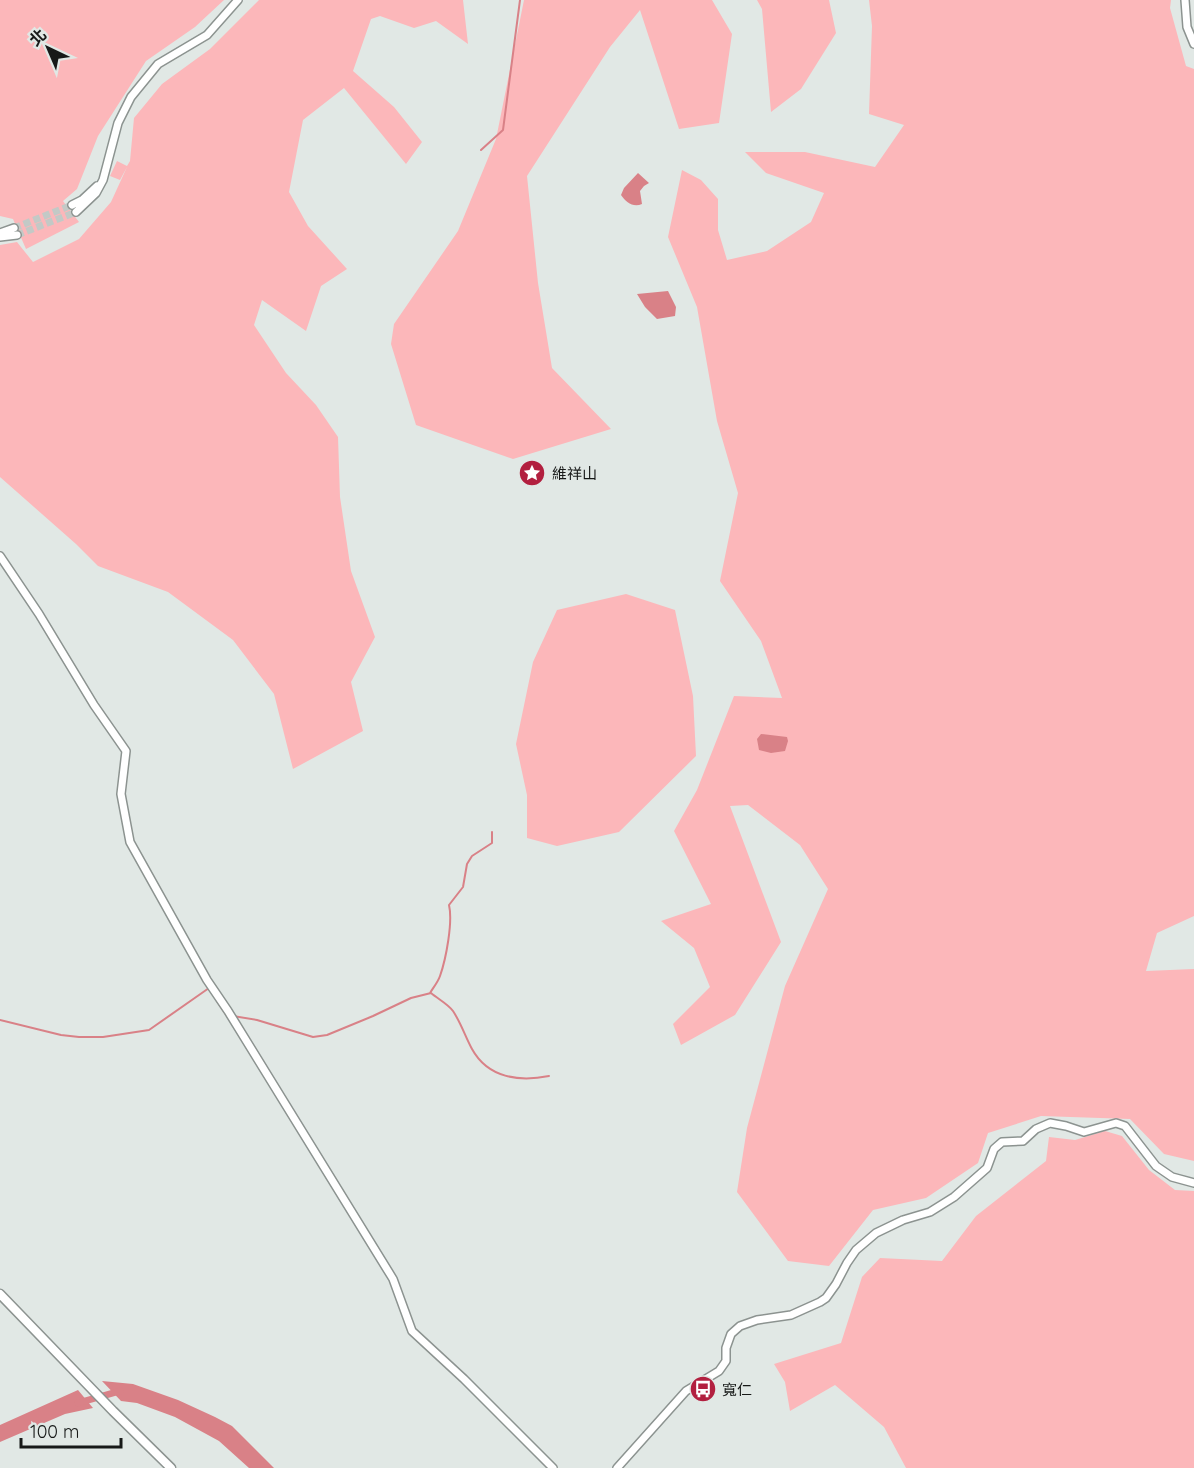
<svg xmlns="http://www.w3.org/2000/svg" width="1194" height="1468" font-family="Quicksand,'Noto Sans TC',sans-serif">
<rect width="100%" height="100%" fill="#e1e8e5"/>
<path fill="#fcb7ba" d="M0,0h224l-29,27 -49,34 -48,75 -21,53 -14,12 16,21 -53,27 -13,-30 -13,-3z
M259,0h204l5,44 -32,-23 -22,7 -34,-12 -9,3 -18,52 41,36 28,35 -16,22 -62,-76 -41,32 -14,72 19,34 39,43 -26,17 -15,45 -44,-31 -8,25 32,48 30,32 22,32 2,60 11,74 24,66 -24,45 12,49 -70,38 -19,-75 -41,-54 -65,-48 -70,-26 -22,-22 -76,-67v-232l17,-3 16,20 46,-23 32,-37 16,-35 -7,13 -10,-4 7,-15 10,5 3,-5 4,-43 28,-34 48,-35z
M524,0h188l20,34 -13,89 -40,6 -39,-119 -30,37 -83,129 11,107 14,85 59,61 -98,30 -97,-34 -25,-81 3,-20 64,-93 38,-92z
M757,0h72l7,33 -35,56 -30,23 -9,-103z
M869,0h302l-1,8 16,58 8,3v847l-37,17 -11,38 48,-2v192l-30,-7 -34,-35 -89,-3 -53,17 -10,30 -52,35 -53,12 -44,56 -41,-5 -51,-69 10,-64 38,-142 43,-97 -28,-44 -52,-40 -18,1 51,136 -46,73 -54,30 -8,-21 37,-37 -16,-39 -33,-27 50,-17 -37,-73 23,-41 37,-94 48,2 -21,-57 -41,-60 18,-88 -21,-72 -20,-114 -29,-70 14,-67 19,10 17,19v31l9,30 40,-9 44,-29 13,-29 -58,-20 -21,-21h60l70,15 29,-42 -35,-11 3,-88z
M626,594l49,16 18,86 3,60 -77,76 -62,14 -30,-8v-43l-11,-51 17,-82 24,-52z
M1105,1131l17,5 27,34 26,20 19,1v277h-288l-22,-41 -49,-42 -45,26 -5,-29 -11,-18 67,-21 21,-66 18,-19 62,3 34,-45 70,-55 3,-24 26,3z"/>
<path fill="#d98187" d="M638,173l11,10 -5,3 -4,5 2,13c-9,4 -16,-2 -21,-9l3,-7z
M668,291l8,16 -1,9 -18,3 -12,-12 -8,-13z
M761,734l26,3 1,4 -3,10 -14,2 -12,-3 -2,-11z
M102,1381l31,3 45,16 37,17 17,9 42,42h-25l-30,-27 -44,-24 -38,-14 -16,-2z
M78,1390l15,18 -28,6 -65,28v-17z"/>
<g fill="none" stroke-linecap="round" stroke-linejoin="round">
<path stroke="#d98187" stroke-width="2" d="M481,150l22,-20 17,-130
M430,993c3,-5 8,-11 10,-17 6,-17 13,-54 9,-71l14,-18 4,-23 5,-8 20,-13v-11
M217,1001l10,15
M233,1016l24,4 56,17 14,-2 46,-19 38,-18 20,-5c7,6 17,11 22,18 8,12 12,25 19,38 16,29 47,33 77,27
M0,1020l61,15 18,2h24l46,-7 60,-42"/>
<path stroke="#d98187" stroke-width="7" d="M78,1403l42,-12"/>
<path stroke="#c3c9c6" stroke-width="7" stroke-dasharray="7 3.5" stroke-linecap="butt" d="M14,228l58,-23
M17,235l59,-23"/>
<defs>
<path id="minor" d="M1185,0l2,27 7,17
M72,205l10,-5 15,-14
M76,212l20,-19 7,-13 15,-57 13,-26 27,-33 49,-29 31,-35
M0,233l14,-5
M0,237l17,-2
M0,556l39,58 55,91 32,46 -5,43 9,48 77,138 21,31 165,268 19,52 52,48 89,89
M617,1468l69,-77 33,-20 7,-10v-13l5,-14 9,-8 17,-6 34,-5 29,-13 6,-4 10,-14 11,-21 9,-13 20,-17 27,-13 27,-8 24,-15 33,-29 7,-19 8,-7 21,-1 13,-12 14,-6 16,3 18,6 32,-9 9,3 31,40 16,11 22,6"/>
<path id="major" d="M0,1294l113,117 58,57"/>
</defs>
<use href="#minor" stroke="#8c9390" stroke-width="10"/>
<use href="#major" stroke="#8c9390" stroke-width="11"/>
<use href="#minor" stroke="#fff" stroke-width="7"/>
<use href="#major" stroke="#fff" stroke-width="8"/>
</g>
<defs>
<symbol id="sight-disc" viewBox="-11 -11 22 22"><circle r="9.5" fill="#b21f3f" stroke="#e1e8e5"/><path d="M0-6L1.8-2.2L6-1.7L2.9 1.2L3.7 5.4L0 3.3L-3.7 5.4L-2.9 1.2L-6-1.7L-1.8-2.2Z" fill="#fff"/></symbol>
<symbol id="bus-disc" viewBox="-11 -11 22 22"><circle r="9.5" fill="#b21f3f" stroke="#e1e8e5"/><path d="M-5-6H5V4H4V6H2V4H-2V6H-4V4H-5ZM-3.5-4V0h7V-4ZM-3.5 1.2v1.5H-2V1.2ZM2 1.2v1.5H3.5V1.2Z" fill="#fff"/></symbol>
</defs>
<g fill-rule="evenodd">
<use href="#sight-disc" x="517" y="458" width="30" height="30"/>
<use href="#bus-disc" x="688" y="1374" width="30" height="30"/>
</g>
<g text-anchor="middle" dominant-baseline="central" stroke-width="4.5" stroke-linejoin="round" paint-order="stroke">
<g font-size="15" fill="#171918" stroke="#e1e8e5" text-anchor="start">
<text x="552" y="473">維祥山</text>
<text x="722" y="1389">寬仁</text>
</g>
</g>
<g transform="translate(48 48) rotate(316)" stroke="#e1e8e5" stroke-width="4.5" paint-order="stroke">
<path d="M0-4.5L10 22L0 15L-10 22Z" fill="#171918"/>
<text y="-9" font-size="16" font-weight="bold" text-anchor="middle" fill="#171918">北</text>
</g>
<path d="M21 1438v9h100v-9" fill="none" stroke="#171918" stroke-width="3"/>
<text x="30" y="1438" font-size="18" fill="#171918" stroke="#e1e8e5" stroke-width="4.5" paint-order="stroke">100 m</text>
</svg>
